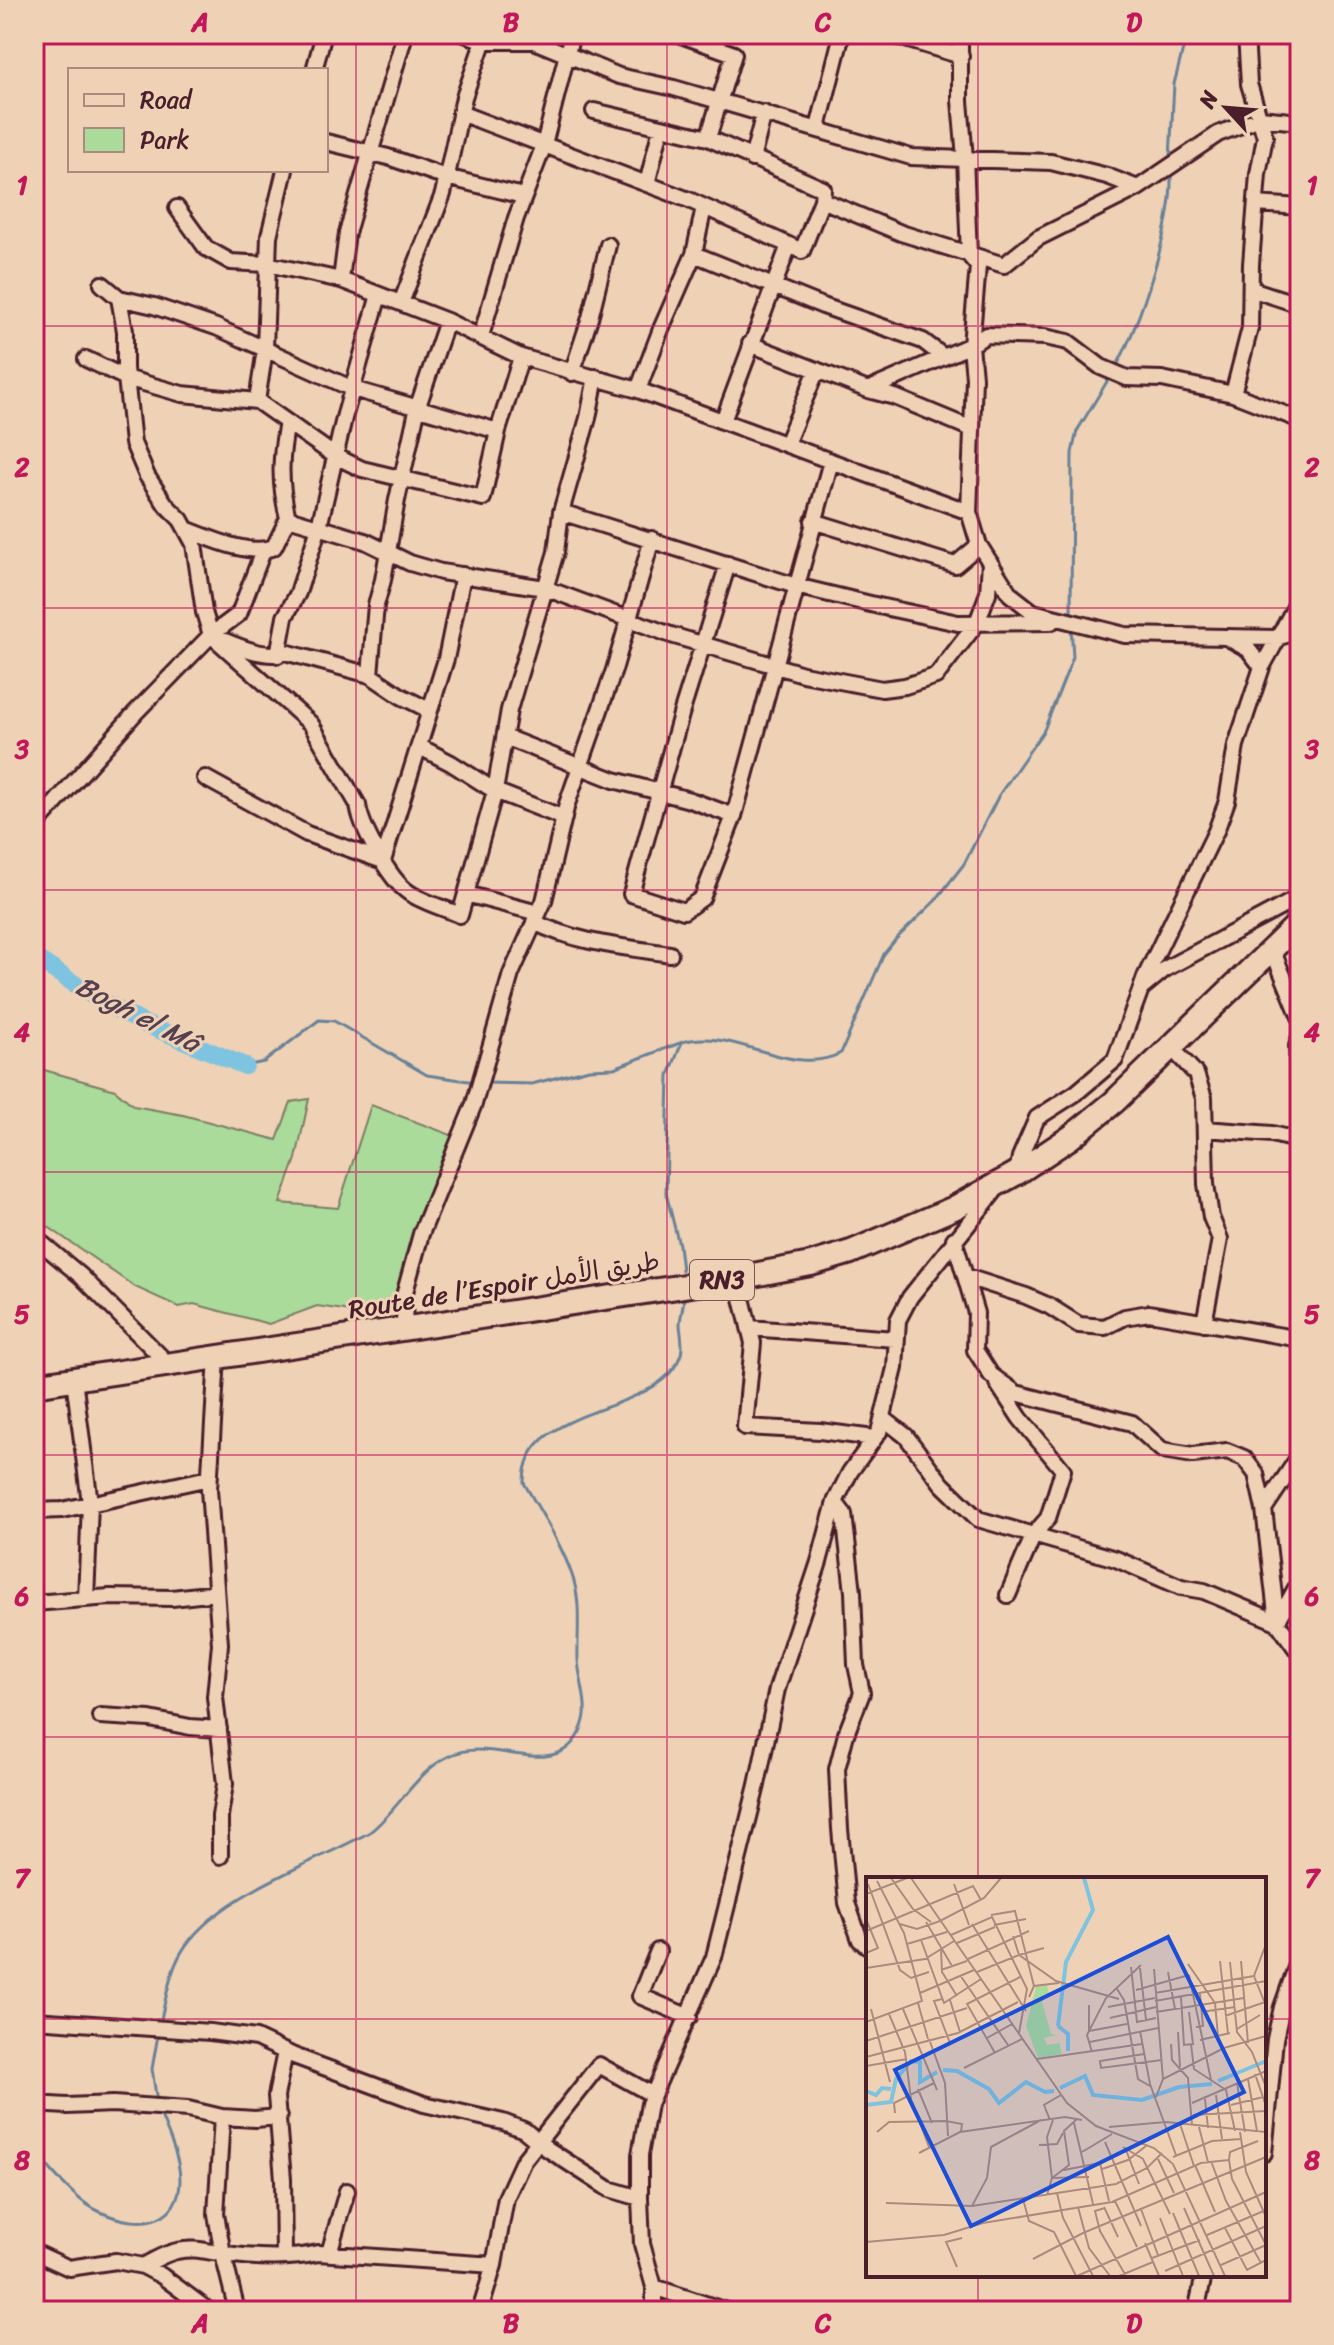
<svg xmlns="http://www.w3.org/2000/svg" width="1334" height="2345" font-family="Sriracha,'Playpen Sans Arabic',sans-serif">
<rect width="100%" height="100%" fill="#efd2b6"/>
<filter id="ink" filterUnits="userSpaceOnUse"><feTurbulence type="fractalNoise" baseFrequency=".0125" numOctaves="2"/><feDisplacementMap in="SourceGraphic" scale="16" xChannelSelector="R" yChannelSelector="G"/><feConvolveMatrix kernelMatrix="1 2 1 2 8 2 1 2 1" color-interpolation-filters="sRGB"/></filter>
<g filter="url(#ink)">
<path fill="#aadb9b" stroke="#7a7d63" stroke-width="2" d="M37,1068l78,22 19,16 49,9 94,25 14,-38 18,-3 -13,60 -16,44 58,5 33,-103 83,31 -51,141 -7,33 -45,1 -34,-5 -48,18 -75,-20 -15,3 -44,-20 -101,-70v-140z"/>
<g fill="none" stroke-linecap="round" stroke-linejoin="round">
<path stroke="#698197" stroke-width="3" d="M1170,158l4,-74 13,-50
M1115,369c25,-45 58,-144 56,-195
M1071,618l1,-165 5,-22 34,-56
M245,1066l19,-4 55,-42 15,1 93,54 48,7
M486,1083l46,1 57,-15 25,-1 66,-25
M682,1270l-3,-25 -13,-52 3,-118 13,-33c53,-16 108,37 159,11l43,-99 12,-15 39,-38 29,-37 35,-69 45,-65 29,-73 -2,-32
M160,2023c6,-23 9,-49 21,-70 33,-57 132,-89 189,-121 28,-22 46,-60 79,-76 34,-17 78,9 109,-3 15,-5 25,-23 27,-38 2,-17 -6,-37 -7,-55 -1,-28 4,-57 -6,-85 -11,-32 -31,-62 -48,-92 -1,-83 136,-64 157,-129 3,-10 -1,-21 -1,-31 1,-8 3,-16 4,-24
M157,2102l-5,-33 6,-34
M34,2151c15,16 29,35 47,49 27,22 88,38 98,-9 5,-26 -10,-54 -19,-78"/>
<path stroke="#7ec3df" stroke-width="18" d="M34,957l65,43 46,24 100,42"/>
<defs>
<path id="minor" d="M465,34l19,7h50l85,35 55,12 237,69 140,5 56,14 31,12
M678,34l56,20 -26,84
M889,34l72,22
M960,34v67l5,57 4,97 9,11 -7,79 3,33 -5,134 10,33 31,49 23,18 92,23 151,3 24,-7
M314,70l10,-36
M460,113l229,87 113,51 20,-51 1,-11 -115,-51 -114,-27
M818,128l24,-94
M326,142l62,15 58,20 77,19
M752,159l12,-46
M647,184l14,-56
M822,200l79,33 103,32 34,-27 100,-50 80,-54 42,-16 40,4
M1256,204l44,3
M177,208l29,40 25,14 36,2 74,16 106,41 74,36 117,33 331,122
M694,254l129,52 100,35 21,16
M341,280l6,-47 58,-199
M102,284l17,14 6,33v37l8,75 14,33 19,29 15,15 13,24 10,68 7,23 100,89 47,81c3,22 31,74 50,87 14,10 36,16 52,23l6,-21 72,19
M1251,289l49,16
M119,298l35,8 62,21 137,62 145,42
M401,303l42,-109 21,-97 22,-63
M481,336l35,-118 28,-73 28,-111
M750,344l118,46 103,-45 15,-10 59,2 23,5 33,25 26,11 35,1 71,15 67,26
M86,359l40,19 56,16 75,7 78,55 27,13 121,29 15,-67 23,-74
M572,373l18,-55 18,-73
M638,390l23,-61 33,-75 10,-47
M868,390l27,7 77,32
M1233,394l17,-66 1,-64 7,-90 7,-37 -16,-53 -3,-50
M257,401l8,-52 4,-113 16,-66
M723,421l66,-176
M786,444l31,-74
M561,512l235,74 83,20 79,17 93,-1
M288,518l77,23 45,22 31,9 104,16 126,47 132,39 79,15 23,-3 31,-10 41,-53 11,-30 2,-31
M813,521l142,44 24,-20
M186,529c23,9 64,28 88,18l14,-29c-9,-36 -8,-60 -1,-96
M728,564l-46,147 -51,183 53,17 18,-13 32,-82 97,-355
M218,638c19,8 48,21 67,14l85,23 31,21 28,14
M1228,638l20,11 14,18
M278,655l7,-38 13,-24 21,-66 25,-109 35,-123
M370,675l6,-70 7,-25 14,-80 21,-94 29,-85
M505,737l109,43 76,20 44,16
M420,747l31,16 44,28 69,27
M205,778l102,56 76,27 63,-202 17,-84
M34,827l102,-115 75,-77 28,-21 24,-63
M466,894l29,-103 14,-81 47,-158 5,-40 27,-94 8,-41
M534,922c42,21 90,25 136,32
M1272,949l28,68
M1142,988l23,-19 135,-72
M1171,1047l25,27 8,24 2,86 5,33 9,22 -16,84
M1298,1076l-1,-30 3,-9
M1205,1129l67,5 28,7
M1017,1173l3,-16 17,-39 39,-25 39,-33 31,-85 70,-144 11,-30 9,-56 26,-78 38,-69
M34,1237l47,39 87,88
M954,1239l22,74 -1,37 16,25 25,18 116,30 30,27 31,5 34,-4 17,7 12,16 8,35 13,113 23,32
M967,1277l59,19 23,10 30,19 26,2 20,-10 24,-4 151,26
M737,1278l16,65 -8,84 75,4 54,7
M749,1328l146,11
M404,1329l1,-37 16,-58 53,-130 37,-130 33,-73 23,-97 47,-134 38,-131
M217,1357l-8,132 11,155 -5,53 10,87 -5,32v40
M74,1379l16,124 -4,96
M997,1383l23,35 43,52 -15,48 -14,16 -26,61
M883,1418l23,18 36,48 36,35 138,40 65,28 23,4 73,31 23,-41
M835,1502l9,12 9,78 3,73 6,28 -16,41 -9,35 3,60 7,74 13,37 8,6
M1264,1509l36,-54
M34,1511l28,-1 147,-32
M34,1603l76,-6 62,1 44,-5
M100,1716l50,3 40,8 29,2
M658,1951l-18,45 49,21
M34,2020l176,12 46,6 38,18 130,48 79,18 21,8 22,18 63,41 31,9
M34,2104l33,2 46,-2 75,5 34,8 33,2 24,-2
M222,2117l-6,97 7,40 14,57
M1264,2153l11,-114 7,-32 18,-51
M34,2252l35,16 47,-7 27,5 19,10 47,35
M329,2253l18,-62
M284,2257l-1,-78 -7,-83 9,-44
M143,2266c10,-5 22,-13 34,-15 19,-4 30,1 49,3 30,4 62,6 92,-1l176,12
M654,2287l72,24
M480,2311l14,-46 12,-67 17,-37 76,-96 54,30
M654,2311v-24l-12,-43 -2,-46v-43l9,-51 65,-147 43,-172 20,-96 42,-127 16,-60 15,-30 29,-40 16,-64 3,-48 12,-23 84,-105
M1196,2311l8,-36"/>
<path id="highway" d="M34,1385l703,-107 74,-14 40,-12 103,-44 63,-35 54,-36 43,-35 186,-180"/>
</defs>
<use href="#minor" stroke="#4a1f2b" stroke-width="20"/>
<use href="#highway" stroke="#4a1f2b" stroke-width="28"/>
<use href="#minor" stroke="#efd2b6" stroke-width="14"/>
<use href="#highway" stroke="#efd2b6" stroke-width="22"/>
</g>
</g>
<path fill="none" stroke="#c2185b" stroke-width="2" stroke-opacity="0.55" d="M356,34v2277M667,34v2277M978,34v1845M34,326h1266M34,608h1266M34,890h1266M34,1172h1266M34,1455h1266M34,1737h1266M34,2019h834M1264,2019h36M978,2275v36"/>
<g text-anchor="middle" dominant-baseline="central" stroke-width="6" stroke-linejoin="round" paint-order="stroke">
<rect fill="#efd2b6" stroke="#7c5555" stroke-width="2" x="690" y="1260" width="64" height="40" rx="6"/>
<g font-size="24" font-weight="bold" fill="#4a1f2b">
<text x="722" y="1280">RN3</text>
</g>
<g font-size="26" fill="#4a1f2b" stroke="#efd2b6">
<text transform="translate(504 1285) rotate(-9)">Route de l’Espoir طريق الأمل</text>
</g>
<g font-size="28" font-style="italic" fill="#54404f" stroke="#efd2b6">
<text transform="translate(138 1014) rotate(27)">Bogh el Mâ</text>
</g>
</g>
<g transform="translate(866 1877)">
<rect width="400" height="400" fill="#efd2b6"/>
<path d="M181,108l2,9 -7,8 9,32 6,1 -13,3 3,7 13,-2 1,11 -23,4 -12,-32 10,-39z" fill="#aadb9b"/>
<path fill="none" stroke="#7ec3df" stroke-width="4" d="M192,149l10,8v17M192,149l8,-64 27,-52 -9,-32M77,193l14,1 32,18 10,14 27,-21 19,10 9,-1M352,204l48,-20M194,211l25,-12 8,19 49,5 37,-13 33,-3M0,214l10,4 6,-7 9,1M0,228l25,-3 5,-23 15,-18 9,1v20l17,-10"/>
<path fill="none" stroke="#ad8a7e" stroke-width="2" d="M25,1l22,31 18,13M45,1l156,225 29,23 58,22 19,16 52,112M2,7l32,86 11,8 18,-6M88,7l15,41M0,17l41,-16M125,38l24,-4 19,75M0,42l12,29 -12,5M60,45l26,44M34,47l17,5 23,-8 44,-23 17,-20M106,47l54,87M128,48l32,-6M0,54l107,-45 8,14M85,58l41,-18 35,72 -8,44M147,59l6,19 25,-7M55,63l23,63 37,-24M91,66l38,-16M41,67l40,-12M400,67l-12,32 12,30M75,72l1,23 15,24M102,82l61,-28M354,84l8,73M375,84l7,82M364,85l7,70 15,20 14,35M322,87l27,39 3,33M265,90l6,55 19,-4M0,91l59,-9 29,-18M274,91l6,52M288,92l9,110M75,93l26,-9M111,95l42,-17 37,26 63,18M302,95l7,37M94,98l48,70M323,98l22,105M251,112l7,11 14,79 12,7M270,113l53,-15M54,116l54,-23M289,116l99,-17M163,120l5,-11 25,-3M315,120l3,48 9,-1 -4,-32M76,122l-8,2 16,42M84,123l10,32M289,124l111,-20M52,126l10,36M223,128v26l38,-7M242,130l47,-9M5,132l19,73M37,132l34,81M290,135l88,-14M335,135l34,-5M23,137l16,38 6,47 18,48M359,139l40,-14M244,141l46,-11M0,145l56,-21 -18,-68 -27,-52M330,150l7,-1 -3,-32M371,152l23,-14M274,154l10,53 26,71M312,155l2,35M121,161l25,-14M63,162l16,44 3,53M334,163l30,-7M0,164l101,-33M224,165l68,-14M305,167l1,16 16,18 4,47M325,167l3,25 32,21 9,41M226,175l-5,-17 19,-37 35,-33M129,176l-28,-49 53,-27M278,177l-44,7 1,7 61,-8M0,180l92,-24 60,-31M171,182l105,-15M0,189l41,-7M98,191l58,-29M389,197l11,32M382,202l9,52M371,206l8,49M52,212l14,34M350,218l6,44M290,220l7,-18 61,-31 42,-12M339,222l3,29M326,226l74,-32M365,228l32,-8M29,236l-1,-10 40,-20M327,238l73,-4M184,243l-6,-15 17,-10M187,243l-6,17 5,41 37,-1M208,246l19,81M314,247l14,42M243,250l57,-5 100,10M333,250l9,35M11,255l12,-10 57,-1 16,3 -1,8M374,255l6,40 20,45M392,264l-28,11 -1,8 3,19 34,66M239,265l36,84M173,268l18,-1 6,-11M257,270l20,12 27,55M260,273l13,34M216,275l30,-18M53,276l41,-21 105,-15 17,3M307,280l39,-16 29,-2M292,282l16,34M345,284l15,40 35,62M329,288l20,47M236,292l26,-9 18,-14M198,293l36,-7 9,38M191,316l6,25 30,58M181,318l5,-17 17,-13 -5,-34 13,-12M157,322l6,22 25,11 22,44M249,324l22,46M20,326l86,3 15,-28 4,-31 50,-27M106,329l144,-22 31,-16 15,-15M212,330l11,41 21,28M238,330l14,30M239,331l-10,3 5,20 26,45M318,331l30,68M275,332l17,46M307,336l26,63M294,341l23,58M359,351l22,42 19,-10M341,358l59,-25M0,365l78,-7 39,-12 129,-21 89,-39 28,-3M279,366l14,33M286,381l48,-18M167,382l50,-26 183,-76M355,388l45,-20M91,390l-11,-25 16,-4M299,394l101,-45M211,399l189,-84M253,399l34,-14"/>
<path fill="#1d4ed8" fill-opacity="0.15" stroke="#1d4ed8" stroke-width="4" d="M302,60l76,155 -273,134 -76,-156z"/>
<rect width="400" height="400" fill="none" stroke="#4a1f2b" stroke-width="4"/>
</g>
<rect width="1334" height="2345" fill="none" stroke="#efd2b6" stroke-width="88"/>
<rect x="68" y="68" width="260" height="104" fill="#efd2b6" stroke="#ad8a7e" stroke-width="2"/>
<rect x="84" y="94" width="40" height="12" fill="#efd2b6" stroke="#ad8a7e" stroke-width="2"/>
<text x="140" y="108" font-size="24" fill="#4a1f2b">Road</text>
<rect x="84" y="128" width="40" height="24" fill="#aadb9b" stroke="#ad8a7e" stroke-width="2"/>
<text x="140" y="148" font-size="24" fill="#4a1f2b">Park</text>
<g transform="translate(1226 108) rotate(296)" stroke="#efd2b6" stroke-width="6" paint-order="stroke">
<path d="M0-6L14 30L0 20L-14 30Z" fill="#4a1f2b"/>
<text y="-12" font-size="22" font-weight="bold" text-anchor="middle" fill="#4a1f2b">N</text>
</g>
<rect x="44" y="44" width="1246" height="2257" fill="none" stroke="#c2185b" stroke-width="3"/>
<g font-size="26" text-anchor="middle" font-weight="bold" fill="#c2185b">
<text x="200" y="31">A</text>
<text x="511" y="31">B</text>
<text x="823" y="31">C</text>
<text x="1134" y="31">D</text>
<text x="22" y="194">1</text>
<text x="1312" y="194">1</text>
<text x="22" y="476">2</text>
<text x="1312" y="476">2</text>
<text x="22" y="758">3</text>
<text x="1312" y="758">3</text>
<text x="22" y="1041">4</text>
<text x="1312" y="1041">4</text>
<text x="22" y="1323">5</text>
<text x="1312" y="1323">5</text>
<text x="22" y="1605">6</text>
<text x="1312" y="1605">6</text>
<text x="22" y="1887">7</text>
<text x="1312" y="1887">7</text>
<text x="22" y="2169">8</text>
<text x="1312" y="2169">8</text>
<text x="200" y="2332">A</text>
<text x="511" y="2332">B</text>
<text x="823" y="2332">C</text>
<text x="1134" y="2332">D</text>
</g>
</svg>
